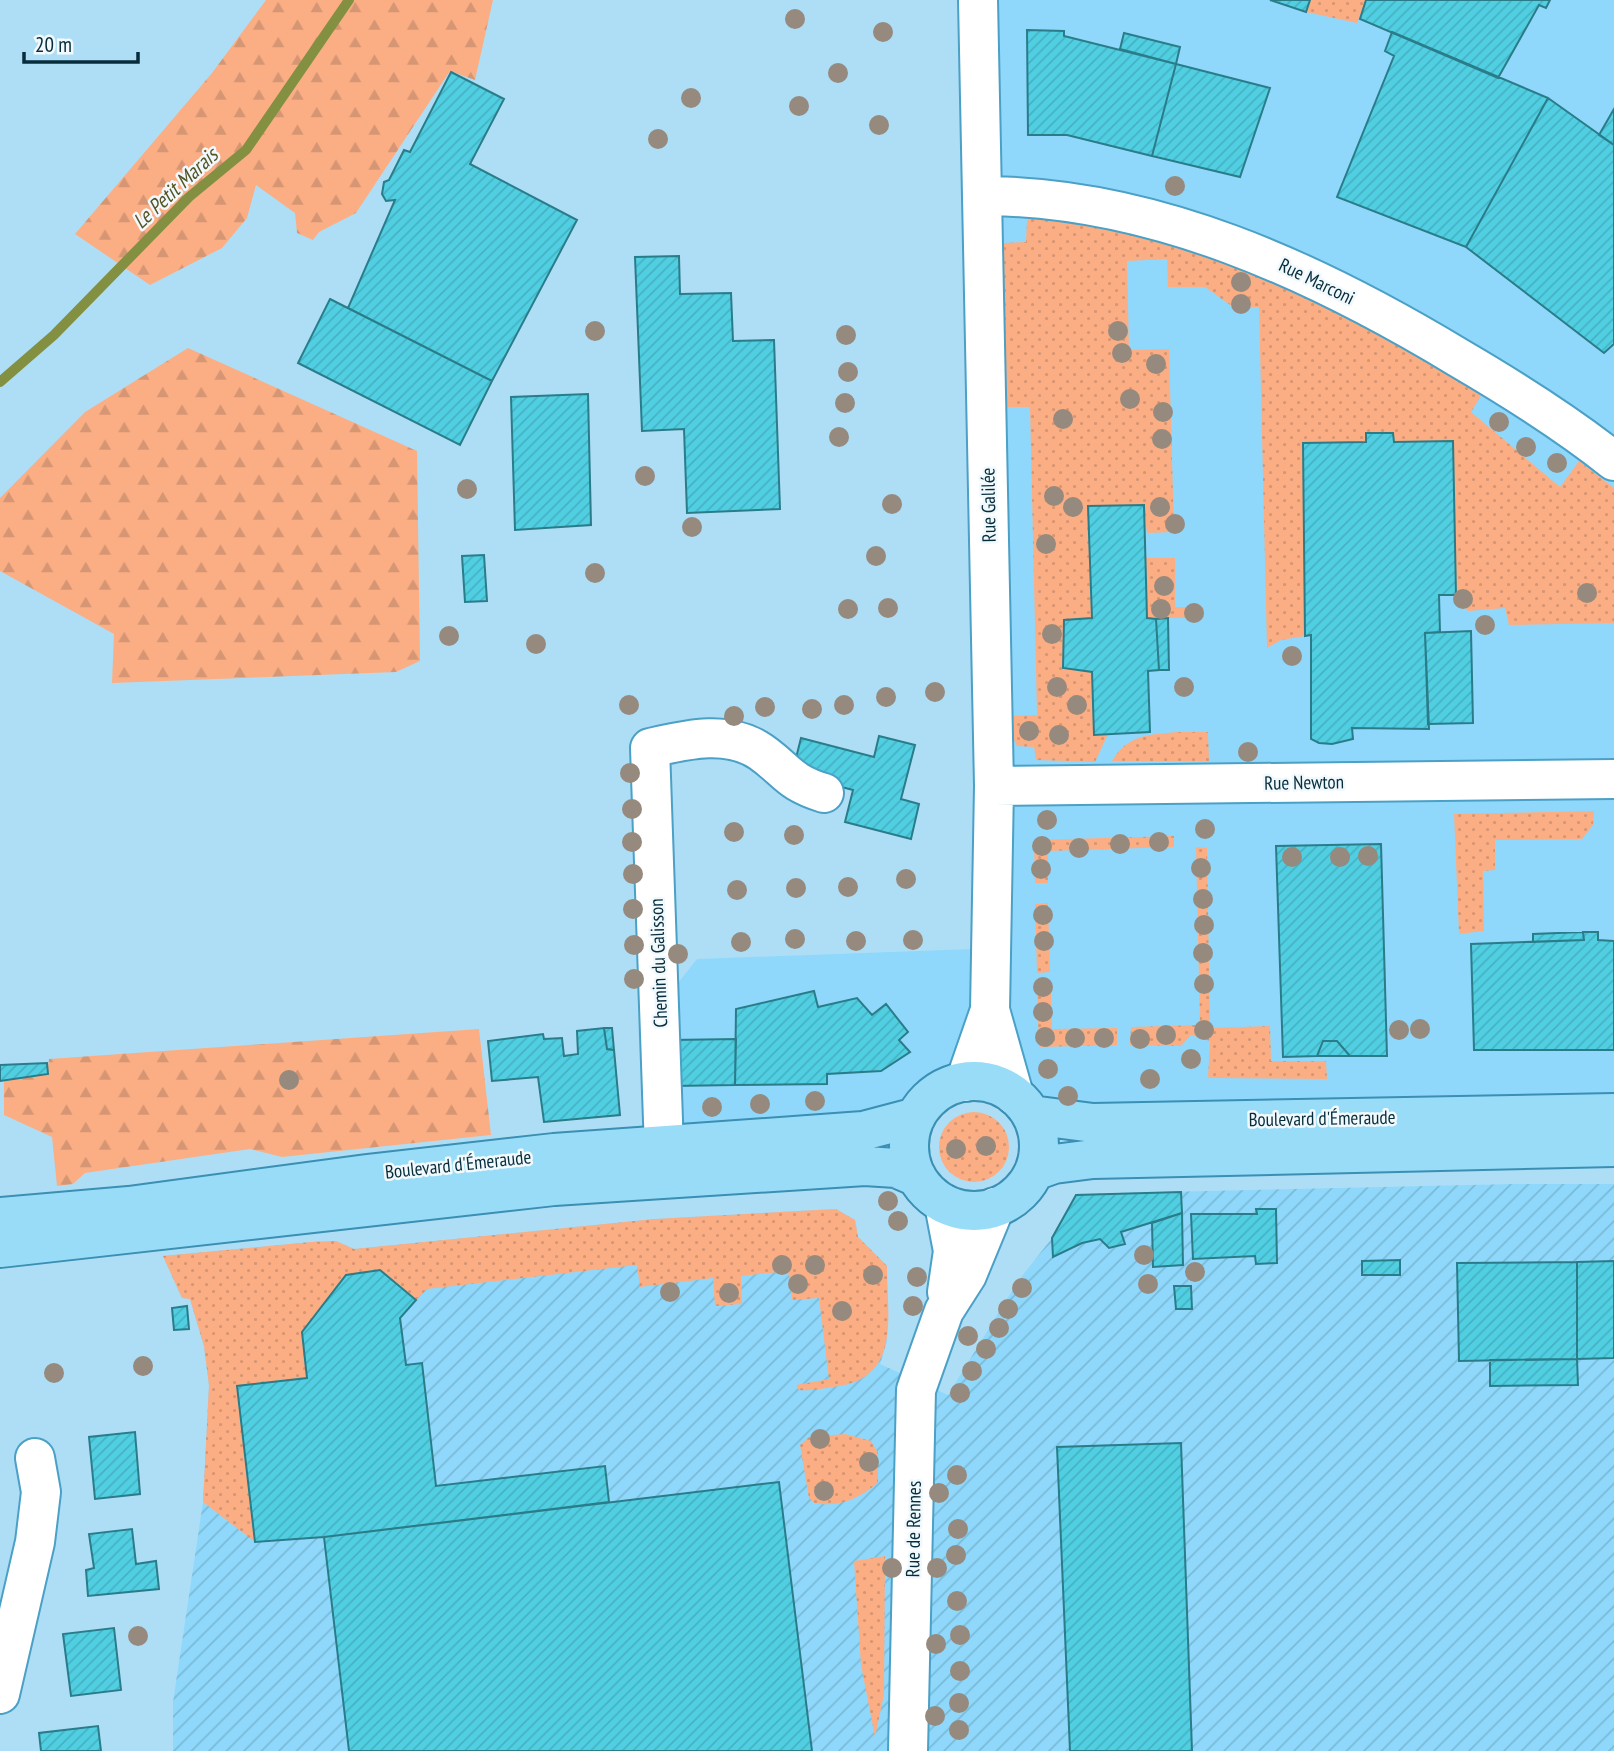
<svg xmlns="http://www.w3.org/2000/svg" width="1614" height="1751" font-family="'PT Sans Narrow',sans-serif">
<defs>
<pattern id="industrial-furrows" width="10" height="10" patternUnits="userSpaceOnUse" patternTransform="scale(1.75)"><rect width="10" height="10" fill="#8fd8fb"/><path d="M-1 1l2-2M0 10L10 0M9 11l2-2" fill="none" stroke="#7abad8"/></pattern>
<pattern id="grass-dots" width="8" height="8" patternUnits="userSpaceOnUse" patternTransform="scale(1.75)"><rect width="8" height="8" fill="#fbae84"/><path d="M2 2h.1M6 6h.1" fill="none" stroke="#d69673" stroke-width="1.8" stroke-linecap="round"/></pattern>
<pattern id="forest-firs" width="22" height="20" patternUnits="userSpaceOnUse" patternTransform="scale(1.75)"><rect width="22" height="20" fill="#fbae84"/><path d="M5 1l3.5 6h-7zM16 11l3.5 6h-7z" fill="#d69673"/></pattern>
<pattern id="building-hatch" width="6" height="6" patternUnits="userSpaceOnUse" patternTransform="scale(1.75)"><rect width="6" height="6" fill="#51cfe2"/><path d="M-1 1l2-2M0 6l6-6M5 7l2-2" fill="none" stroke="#45b2c3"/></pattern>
</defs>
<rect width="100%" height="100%" fill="#aedef6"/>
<path fill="#8fd8fb" d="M978,0h636v1104h-558l-15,-10 -23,-26 -63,-1 -67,44 -213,19 -5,-137 27,-34 275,-10z"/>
<path fill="url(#industrial-furrows)" d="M1513,1184h101v567h-1441v-49l30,-200 6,-117 -5,-39 -14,-47 -8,-1 -19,-42 148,-14 25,-1 18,8 301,-30 181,-10 19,11 3,17 29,29v76l-7,22 68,31 70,-114 34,-43 24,-44z"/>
<path fill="url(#grass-dots)" d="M1310,0h56l-9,23 -51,-11z
M1041,217c159,13 307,97 441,177l-11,18 89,75 19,-26 35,27v135l-105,2 -4,-17 -37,3 -12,-16 -3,-154 -59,1 -2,-9h-25l-1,9 -63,2 2,192 -24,4 -14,8 -8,-341h-26l-28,-20h-37l-1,-28 -40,2 2,89 40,-1 5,183 -27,1 -3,-28 -56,1 4,112 -28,2 -1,48 29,4 3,63 13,-1 -13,28 -59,-2 -2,-13 -17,-1 -10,-21v-9l30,-1 -7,-308h-28l-3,-150 5,-14 22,-1 1,-22z
M1146,558h29v49h29v11h-57z
M1177,732h31l1,29h-97c16,-27 37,-26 65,-29z
M1594,811l-1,14 -11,14 -87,1v30l-12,1 1,60 -25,3 -5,-120z
M1174,836v11l-126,4v32h-13l-1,-43z
M1196,847l11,1 3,180 60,-2 1,35h55l1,18 -119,-1 2,-37 -19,-6 -10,11 -51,-1 1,-18 69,-2z
M1048,903l2,69 -13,1 -2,-69z
M1051,993l1,36 65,-1v17l-78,2 -2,-53z
M939 1147a35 35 0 1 1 70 0a35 35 0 1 1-70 0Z
M836,1209l19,11 3,17 29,29c0,53 15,114 -55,121 -11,2 -23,4 -33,3l-3,-5 33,-6 -10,-81 -27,2 -4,-29 -47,5 1,28 -27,2 -2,-28 -73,9 -3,-22 -210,24 -11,11 -36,-30 -34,5 -44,57 5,46 -52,164 -52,-40 6,-117 -5,-39 -14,-47 -8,-1 -19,-42 148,-14 25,-1 18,8 301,-30z
M845,1434l26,7 7,12v29c-16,16 -40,26 -64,21l-5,-5 -9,-53 9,-8z
M885,1556l-1,138 -9,43 -14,-72 -7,-104z"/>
<path fill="url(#forest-firs)" d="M266,0h227l-18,80 -25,-9 -94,142 -37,19 -6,8 -16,-7 -2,-20 -39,-28 -9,33 -25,30 -72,37 -75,-51 137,-161z
M188,348l229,103 3,210 -24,11 -284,11 2,-49 -114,-63v-73l85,-86z
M479,1029l12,106 -209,22 -32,-8 -165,24 -12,11 -16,2 -5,-49 -48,-22v-36l43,-5 2,-15z"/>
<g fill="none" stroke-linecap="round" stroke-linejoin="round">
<path stroke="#849041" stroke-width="10" d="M0,382l54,-47 135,-138 57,-47 103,-150"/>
</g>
<path fill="url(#building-hatch)" stroke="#2a7c89" stroke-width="2" d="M1270,0h40l-4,12z
M1366,0h184l-4,8 -7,-3 -41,73 -138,-59z
M1027,30l37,1v5l112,28 -24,92 -85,-21h-39z
M1392,32l156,66 -82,149 -129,-50 57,-141 -9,-5z
M1124,33l56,14 -4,17 -56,-15z
M1176,64l94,24 -30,89 -88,-21z
M451,72l53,27 -34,65 107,56 -85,161 -144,-73 47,-108 -9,1 -4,-7 2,-12 5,-2 15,-30 6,2z
M1548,98l66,47v199l-10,9 -138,-106z
M1614,109v36l-15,-10z
M679,256l1,38 51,-1 2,48 41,-1 6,169 -93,4 -3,-84 -42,2 -7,-174z
M330,299l162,82 -32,64 -162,-82z
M588,394l3,131 -76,5 -4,-133z
M1366,433h27l1,9 59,-1 3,154h-17l1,37 -15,1 4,96 -77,-1 1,11 -21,5 -13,-1 -8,-4v-104l-6,1 -2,-193 63,-1z
M1144,505l3,113 9,1 3,51 -11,1 2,61 -56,3 -2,-63 -29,-4 1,-48 28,-2 -4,-112z
M484,555l3,46 -22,1 -3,-46z
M1168,618l1,52h-10l-3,-51z
M1471,631l2,92 -45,1 -3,-91z
M879,736l36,9 -14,54 18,5 -8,35 -66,-17 8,-32 -61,-16 9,-36 73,19z
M1381,844l6,212h-37l-13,-15h-14l-6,15 -34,1 -7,-211z
M1583,932l1,8 -51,2v-8z
M1583,932h15v8l16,1v109h-140l-3,-106 113,-4z
M814,991l4,16 39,-9 15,17 14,-11 22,28 -9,8 11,12 -29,19 -54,3v10l-92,1 1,-76z
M604,1028h8l2,22 -7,-1z
M604,1028l3,21 7,1 6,65 -76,7 -6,-45 -46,4 -4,-40 55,-7 1,5 18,-1 2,18 14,-2 -1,-23z
M736,1039l-1,46 -62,1 -1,-46z
M1323,1041h14l13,15h-33z
M47,1063l1,11 -48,7v-16z
M1181,1192l1,21 -61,19 4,12 -16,4 -9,-9 -18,4 -29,14 -1,-19 24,-43z
M1256,1209h20l1,54 -21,1 -1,-8 -62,3 -2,-45h66z
M1182,1213l1,52 -30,2 -1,-44z
M1400,1260v15h-38v-14z
M1614,1261v97l-37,1v-97z
M1577,1262v97l-118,2 -2,-98z
M380,1270l36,30 -16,18 6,47 16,-2 14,123 169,-20 4,36 -285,35 -69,5 -18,-156 70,-8 -5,-46 44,-57z
M1174,1286h17l1,23h-16z
M187,1306l2,23 -15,1 -2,-22z
M1577,1359l1,26 -88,1v-26z
M135,1432l5,62 -45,5 -6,-62z
M1181,1443l11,308h-122l-13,-304z
M779,1482l33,269h-463l-25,-214z
M132,1529l4,35 20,-3 3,28 -71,7 -2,-26 8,-2 -5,-34z
M114,1628l7,62 -50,6 -8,-62z
M98,1726l3,25h-60l-2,-18z"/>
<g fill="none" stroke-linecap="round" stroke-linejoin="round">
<defs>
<path id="minor" d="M978,0l16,786 -4,224 24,85
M982,196c171,0 333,75 477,162 53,31 107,65 155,103
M994,786l620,-7
M965,1082l25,-72
M665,1178l-15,-430c35,-8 78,-19 111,4 27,19 27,30 63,41
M944,1204l9,47 -6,41
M0,1694l35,-152 6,-50 -6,-34
M908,1751l8,-361 28,-79 23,-36 28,-68"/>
<path id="major" d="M909 1146a65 65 0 1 1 130 0a65 65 0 1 1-130 0Z
M1031,1115l62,8 521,-10
M1034,1171l20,-7 39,-5 521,-12
M0,1217l129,-11 238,-32 187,-21 309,-22 53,-14
M0,1248l554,-62 311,-20 31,2 21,9"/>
</defs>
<use href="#minor" stroke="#4ba0c6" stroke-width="42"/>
<use href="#major" stroke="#3a8fb3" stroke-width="42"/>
<use href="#minor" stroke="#fff" stroke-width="38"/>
<use href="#major" stroke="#99dcf8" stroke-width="38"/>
</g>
<g fill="#96897d">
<circle cx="795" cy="19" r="10"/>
<circle cx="883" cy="32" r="10"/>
<circle cx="838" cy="73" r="10"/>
<circle cx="691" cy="98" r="10"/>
<circle cx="799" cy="106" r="10"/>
<circle cx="879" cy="125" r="10"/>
<circle cx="658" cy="139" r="10"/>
<circle cx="1175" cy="186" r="10"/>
<circle cx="1241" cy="282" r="10"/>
<circle cx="1241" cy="304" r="10"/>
<circle cx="595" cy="331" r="10"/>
<circle cx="1118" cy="331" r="10"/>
<circle cx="846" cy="335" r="10"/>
<circle cx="1122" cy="353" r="10"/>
<circle cx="1156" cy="364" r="10"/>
<circle cx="848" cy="372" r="10"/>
<circle cx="1130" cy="399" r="10"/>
<circle cx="845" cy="403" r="10"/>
<circle cx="1163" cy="412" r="10"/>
<circle cx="1063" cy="419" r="10"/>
<circle cx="1499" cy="422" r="10"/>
<circle cx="839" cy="437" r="10"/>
<circle cx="1162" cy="439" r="10"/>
<circle cx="1526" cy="447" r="10"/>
<circle cx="1557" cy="463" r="10"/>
<circle cx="645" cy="476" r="10"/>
<circle cx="467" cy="489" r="10"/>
<circle cx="1054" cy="496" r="10"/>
<circle cx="892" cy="504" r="10"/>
<circle cx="1073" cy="507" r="10"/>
<circle cx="1160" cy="507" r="10"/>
<circle cx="1175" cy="524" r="10"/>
<circle cx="692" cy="527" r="10"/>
<circle cx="1046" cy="544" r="10"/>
<circle cx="876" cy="556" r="10"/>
<circle cx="595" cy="573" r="10"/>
<circle cx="1164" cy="586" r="10"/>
<circle cx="1587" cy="593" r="10"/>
<circle cx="1463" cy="599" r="10"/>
<circle cx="888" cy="608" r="10"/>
<circle cx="848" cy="609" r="10"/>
<circle cx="1161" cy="609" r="10"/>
<circle cx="1194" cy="613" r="10"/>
<circle cx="1485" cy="625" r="10"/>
<circle cx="1052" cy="634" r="10"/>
<circle cx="449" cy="636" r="10"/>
<circle cx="536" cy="644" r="10"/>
<circle cx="1292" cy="656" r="10"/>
<circle cx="1057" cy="687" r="10"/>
<circle cx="1184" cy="687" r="10"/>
<circle cx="935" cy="692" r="10"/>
<circle cx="886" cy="697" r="10"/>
<circle cx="629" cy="705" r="10"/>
<circle cx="844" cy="705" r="10"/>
<circle cx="1077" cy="705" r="10"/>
<circle cx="765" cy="707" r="10"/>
<circle cx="812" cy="709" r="10"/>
<circle cx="734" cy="716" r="10"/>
<circle cx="1029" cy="731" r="10"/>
<circle cx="1059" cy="735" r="10"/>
<circle cx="1248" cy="752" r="10"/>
<circle cx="630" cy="773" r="10"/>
<circle cx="632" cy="809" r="10"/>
<circle cx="1047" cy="820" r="10"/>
<circle cx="1205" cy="829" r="10"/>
<circle cx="734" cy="832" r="10"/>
<circle cx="794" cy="835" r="10"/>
<circle cx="632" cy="842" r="10"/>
<circle cx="1159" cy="842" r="10"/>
<circle cx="1120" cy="844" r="10"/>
<circle cx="1042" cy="846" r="10"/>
<circle cx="1079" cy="848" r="10"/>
<circle cx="1368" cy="856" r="10"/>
<circle cx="1292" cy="857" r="10"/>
<circle cx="1340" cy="857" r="10"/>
<circle cx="1201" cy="868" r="10"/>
<circle cx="1041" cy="869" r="10"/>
<circle cx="633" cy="874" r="10"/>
<circle cx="906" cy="879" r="10"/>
<circle cx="848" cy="887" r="10"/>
<circle cx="796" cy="888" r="10"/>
<circle cx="737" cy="890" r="10"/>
<circle cx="1203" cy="899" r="10"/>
<circle cx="633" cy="909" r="10"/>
<circle cx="1043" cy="915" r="10"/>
<circle cx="1204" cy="925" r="10"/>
<circle cx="795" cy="939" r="10"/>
<circle cx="913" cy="940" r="10"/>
<circle cx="856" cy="941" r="10"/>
<circle cx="1044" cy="941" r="10"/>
<circle cx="741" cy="942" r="10"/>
<circle cx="634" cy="945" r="10"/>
<circle cx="1203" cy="953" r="10"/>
<circle cx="678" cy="954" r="10"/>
<circle cx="634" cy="979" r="10"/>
<circle cx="1204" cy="984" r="10"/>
<circle cx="1043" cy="987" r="10"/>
<circle cx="1043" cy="1012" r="10"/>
<circle cx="1420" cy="1029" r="10"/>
<circle cx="1204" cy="1030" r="10"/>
<circle cx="1399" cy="1030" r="10"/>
<circle cx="1166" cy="1035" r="10"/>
<circle cx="1045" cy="1037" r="10"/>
<circle cx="1075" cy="1038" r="10"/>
<circle cx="1104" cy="1038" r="10"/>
<circle cx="1140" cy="1039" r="10"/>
<circle cx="1191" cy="1059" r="10"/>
<circle cx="1048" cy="1069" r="10"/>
<circle cx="1150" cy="1079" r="10"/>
<circle cx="289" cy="1080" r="10"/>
<circle cx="1068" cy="1096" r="10"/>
<circle cx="815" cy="1101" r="10"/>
<circle cx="760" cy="1104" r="10"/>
<circle cx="712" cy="1107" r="10"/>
<circle cx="986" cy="1146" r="10"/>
<circle cx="956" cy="1149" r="10"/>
<circle cx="888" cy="1201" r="10"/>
<circle cx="898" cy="1221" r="10"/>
<circle cx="1144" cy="1255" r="10"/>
<circle cx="782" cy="1265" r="10"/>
<circle cx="815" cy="1265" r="10"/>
<circle cx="1195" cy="1272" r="10"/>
<circle cx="873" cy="1275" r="10"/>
<circle cx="917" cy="1277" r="10"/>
<circle cx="798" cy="1284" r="10"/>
<circle cx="1148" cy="1284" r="10"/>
<circle cx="1022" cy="1288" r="10"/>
<circle cx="670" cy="1292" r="10"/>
<circle cx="729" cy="1293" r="10"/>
<circle cx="913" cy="1306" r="10"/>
<circle cx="1008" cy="1309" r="10"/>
<circle cx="842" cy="1311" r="10"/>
<circle cx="999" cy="1328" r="10"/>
<circle cx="968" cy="1336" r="10"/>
<circle cx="986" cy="1349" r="10"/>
<circle cx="143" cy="1366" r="10"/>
<circle cx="972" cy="1371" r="10"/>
<circle cx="54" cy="1373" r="10"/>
<circle cx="960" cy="1393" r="10"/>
<circle cx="820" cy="1439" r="10"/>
<circle cx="869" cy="1462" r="10"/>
<circle cx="957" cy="1475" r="10"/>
<circle cx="824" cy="1491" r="10"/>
<circle cx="939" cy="1493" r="10"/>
<circle cx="958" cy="1529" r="10"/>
<circle cx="956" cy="1555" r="10"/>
<circle cx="892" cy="1568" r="10"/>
<circle cx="937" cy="1568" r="10"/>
<circle cx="957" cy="1601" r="10"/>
<circle cx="960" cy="1635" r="10"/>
<circle cx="138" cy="1636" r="10"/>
<circle cx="936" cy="1644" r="10"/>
<circle cx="960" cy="1671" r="10"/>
<circle cx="959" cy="1703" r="10"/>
<circle cx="935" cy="1716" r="10"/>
<circle cx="959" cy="1730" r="10"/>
</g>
<g text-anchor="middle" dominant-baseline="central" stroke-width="5" stroke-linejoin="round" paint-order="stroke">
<g font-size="19" fill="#072d3c" stroke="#f1f9fd">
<text transform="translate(1317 281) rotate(26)">Rue Marconi</text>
<text transform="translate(988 505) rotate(-91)">Rue Galilée</text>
<text transform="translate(1304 782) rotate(-1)">Rue Newton</text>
<text transform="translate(658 963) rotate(-92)">Chemin du Galisson</text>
<text transform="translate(1322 1118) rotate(-1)">Boulevard d'Émeraude</text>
<text transform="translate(458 1164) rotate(-6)">Boulevard d'Émeraude</text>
<text transform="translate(913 1529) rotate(-89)">Rue de Rennes</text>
</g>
<g font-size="21" font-style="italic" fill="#545425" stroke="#f1f9fd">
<text transform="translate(175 188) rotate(-43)">Le Petit Marais</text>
</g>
</g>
<path d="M24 52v10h114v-10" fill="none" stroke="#072d3c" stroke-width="3.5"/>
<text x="35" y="52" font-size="21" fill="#072d3c" stroke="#f1f9fd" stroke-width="5" paint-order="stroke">20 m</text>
</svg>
